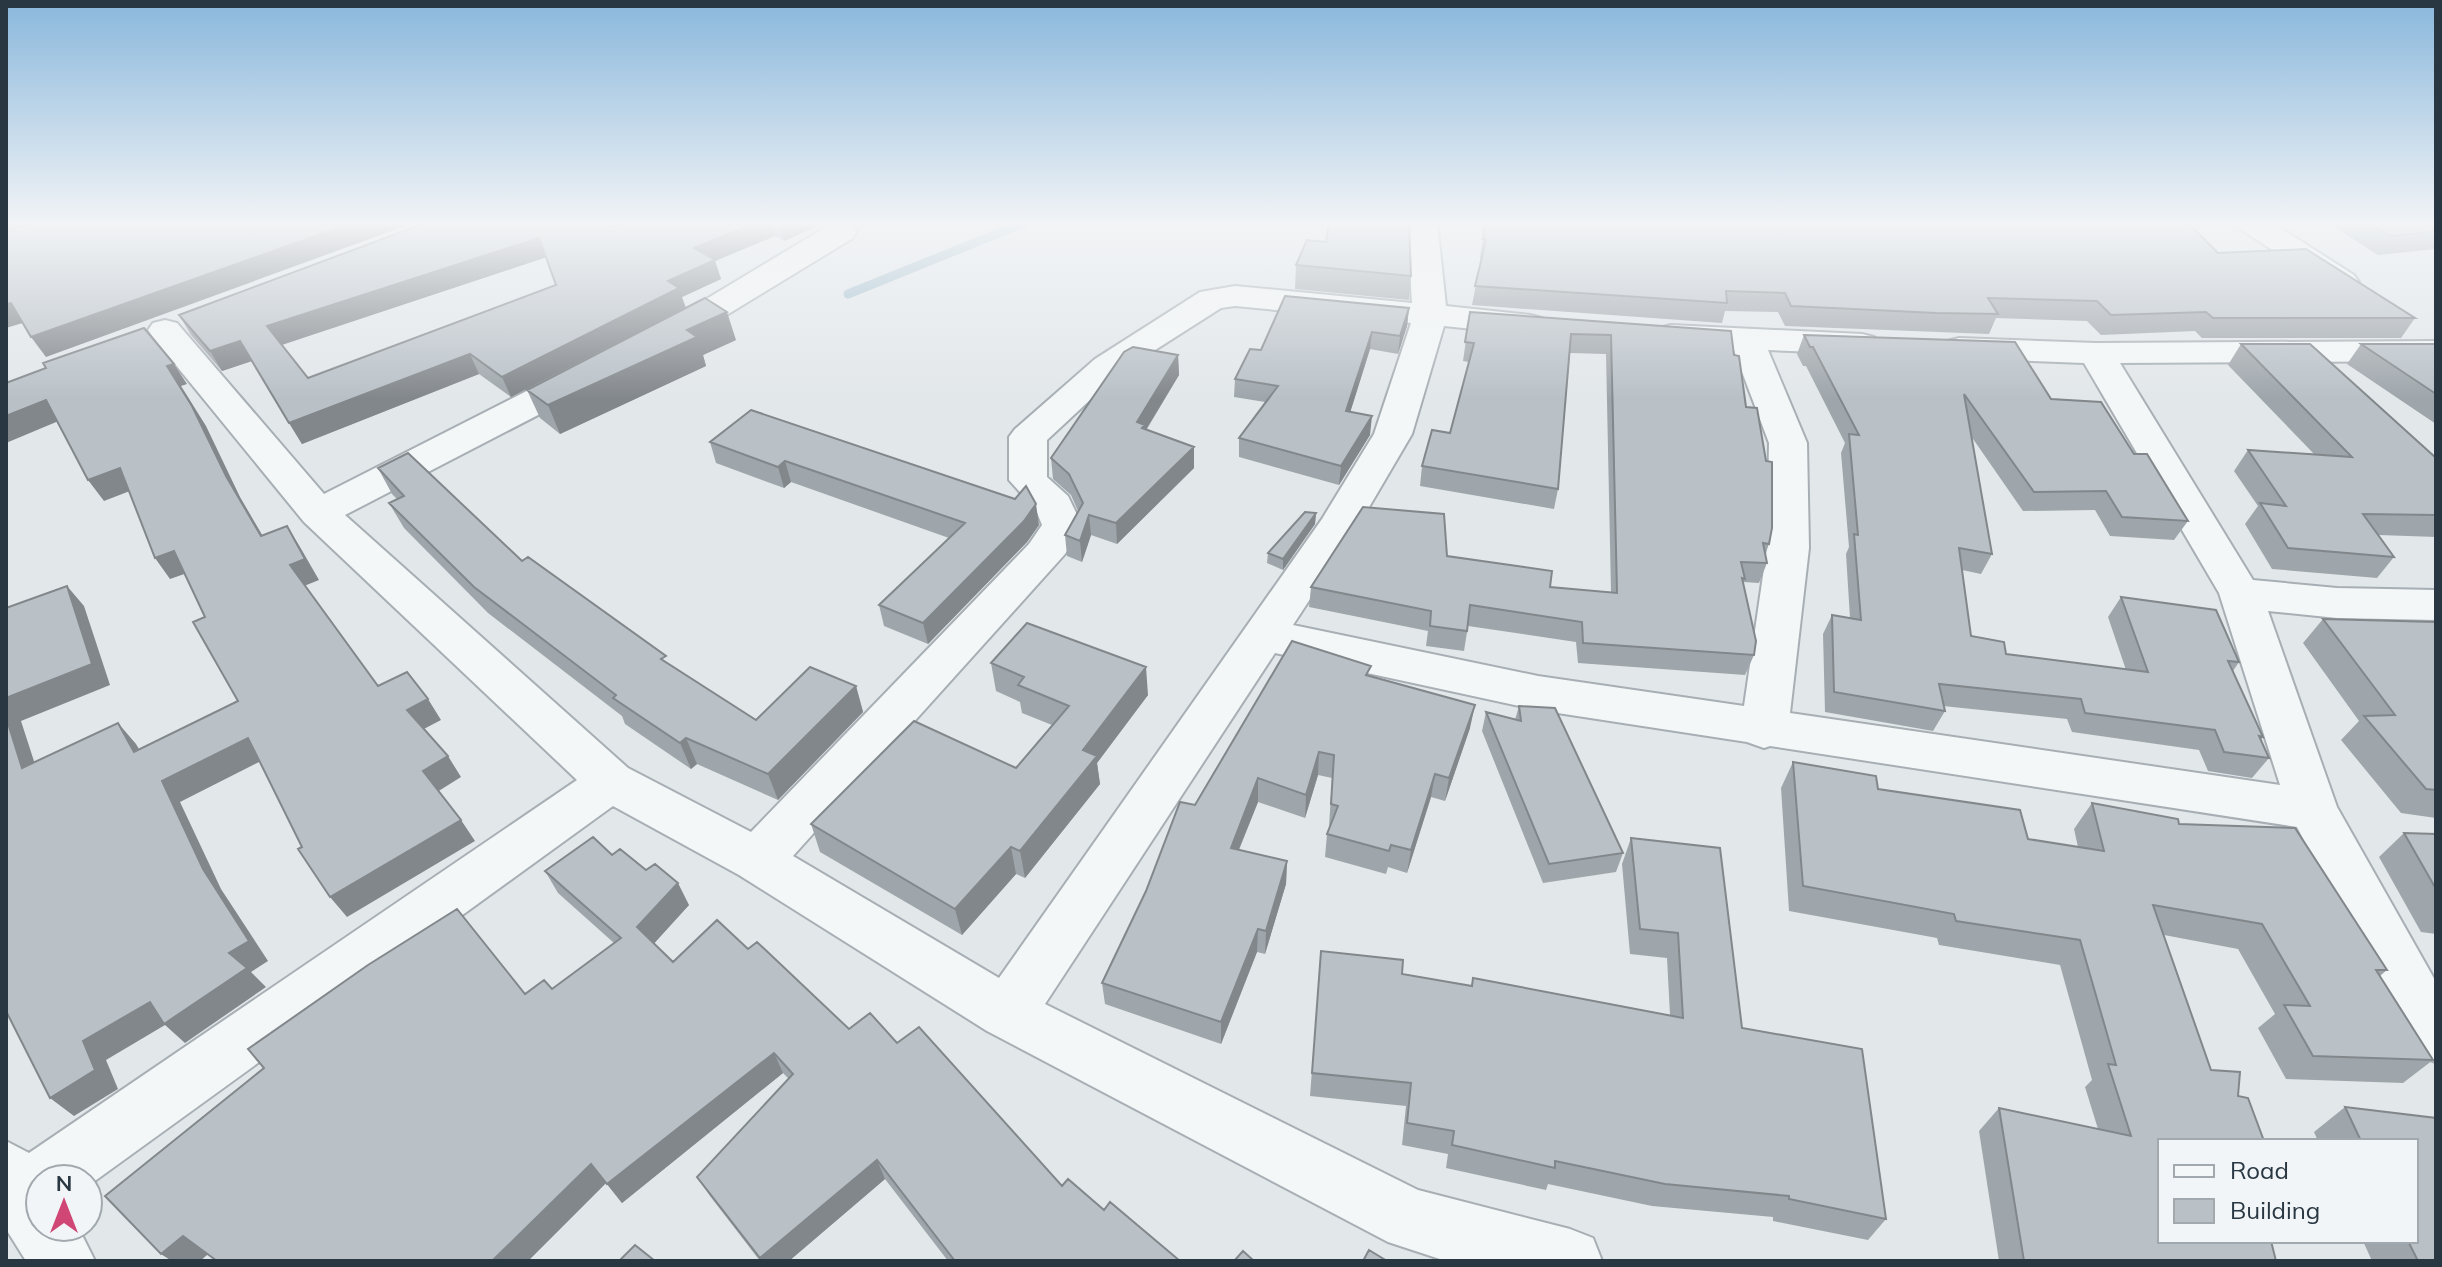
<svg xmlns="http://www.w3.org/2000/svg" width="2442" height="1267" font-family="Mulish,sans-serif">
<rect width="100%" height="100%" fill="#e2e7ea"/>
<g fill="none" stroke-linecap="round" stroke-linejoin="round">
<path stroke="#9cbbca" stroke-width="9" d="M848,294l178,-72"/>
<defs>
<path id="minor" d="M842,222l11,2 4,7 -4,7 -174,106 -12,3 -12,-3 -5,-7 5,-7 176,-106z
M1407,222h30l9,84 84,9 12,3 5,7 -5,7 -12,3 -86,-9 -32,108 -54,92 -65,99 245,51 206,30 23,-158 2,-105 -36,-95 -74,-6 -5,-7 5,-7 12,-3 191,9 12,3 5,7 -5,7 -12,3 -94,-4 39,93 2,105 -19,165 490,72 -61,-192 -135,-230 -125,-5 -12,-3 -5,-7 5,-7 12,-3 137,5 340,-2v20l-316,2 133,217 84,8 99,2v30l-99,-2 -69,-7 69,196 99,175v80l-20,-7 -119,-228 -527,-81 -6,2 -17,-6 -209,-32 -263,-57 -230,351 373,186 152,39 23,9 9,23h-156l-58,-19 -401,-211 -248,-156 -126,-69 -525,380v-7h-48v48h38l17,34h-69l-20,-32v-88l23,12 548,-373 -273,-258 -151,-185 -5,-7 5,-7 12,-3 12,3 147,171 250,-127 13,-3 13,3 5,8 -5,8 -255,132 283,253 123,64 278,-288 13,-19 -6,-15 -27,-30v-43l6,-8 80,-70 105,-67 35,-6 177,17zM1235,306l176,17 -37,111 -52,85 -323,459 -206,-122 272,-302 17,-29 -14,-29 -21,-19v-37l72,-67 102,-65z
M2235,222h36l83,53 5,7 -5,7 -11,3 -11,-3 -93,-61z"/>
</defs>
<use href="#minor" stroke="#a7afb4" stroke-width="4"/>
<use href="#minor" fill="#f4f7f8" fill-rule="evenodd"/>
</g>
<path fill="#9fa6ab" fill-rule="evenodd" d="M627,222h200l-43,19 -9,-5 -60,25 6,18 -39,18 -171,100 -32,-23 -177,70 -50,-83 -30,10 -31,-36 -12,-20 433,-87zM546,257l10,28 -248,93 -26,-33z
M1485,222l733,31 197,65 -14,20h-199l-7,-7 -94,4 -14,-14 -91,-3 -7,16 -204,-8 -7,-14 -53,-1 -3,12 -250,-18 9,-46 -1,-1z
M2326,222h110v27l-58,6z
M1326,242l85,34 -2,24 -114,-11 1,-24z
M1409,308l-2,18 -9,28 -28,-5 -20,63 20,23 -31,50 -100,-28v-19l26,-36 -31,-5 1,-18 26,-29z
M1470,312l264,43 12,52 23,137 -4,11 2,8 -8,20 -16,-1 11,73 -9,20 -167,-12 -2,-21 -108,-16 -4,25 -38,-5 2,-15 -119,-24 2,-20 136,-31 103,31 61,5 -5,-238 -36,-1 -12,136 -4,20 -134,-23 2,-20 28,-33 19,-71 -6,-1z
M1804,335l247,64 83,55 54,67 -14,19 -64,-4 -15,-26 -72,1 -52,-75 21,118 -11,20 -19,-4 9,66 35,18 120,16 -18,-53 13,-20 118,65 -6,9 30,66 -2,3 8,18 -17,20 -44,-7 -9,-21 -127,-18 -5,-13 -124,-13 2,5 -12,20 -108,-19 -2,-78 9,-19 18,3 -4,-64 3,-7 -8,-94 4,-10 -39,-77h-3l-6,-12z
M736,340l-33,15 3,11 -146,68 -20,-16 -13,-28z
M2241,344l195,114v79l-57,-2 15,22 -17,21 -105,-9 -27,-45 13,-18 -24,-35 14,-21 66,4 -86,-89z
M2361,344h75v80l-89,-60z
M1178,355l1,20 -32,54 47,39 -77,76 -26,-9 -9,27 -15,-6 -2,-21 13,-24 -7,-16 -18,-16 -2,-21z
M710,442l329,83 -12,17 -99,102 -44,-18 -5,-21 70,-67 -158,-56 -7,6 -68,-25z
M378,468l144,93 148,104 86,55 100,-34 7,26 -85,88 -81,-36 -6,5 -66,-45 -3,-8 -134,-103 -84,-85 -15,-25 8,-4 -5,-5z
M1316,513l-1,11 -32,46 -16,-7 1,-10z
M2323,619l113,3v196l-35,-5 -60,-73 18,-19 -56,-78z
M991,663l157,32 -51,68 3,21 -75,94 -9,-4 -54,61 -142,-83 -9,-28 205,-56 36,-43 -30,-12 -2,-11 -24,-11z
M1370,676l100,52 -25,73 -14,-4 -24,76 -19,-6 -2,7 -61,-17 2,-23 3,-7h-1l3,-49 -14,-3 -13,43 -47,-16 -19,48 48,11 -1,23 -21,70 -8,-2 -36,92 -116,-40 -3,-21 93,-178z
M1519,706l104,147 -7,19 -73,11 -61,-152 4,-19 29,8z
M1793,762l235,77 50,8 -4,-18 18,-26 87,21 208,146 -7,6 53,84 -30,23 -117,-4 -28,-51 17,-14 -37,-65 -74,-14 -4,206 116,120h-277l-20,-130 20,-23 99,21 -13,-42 7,-7 -32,-115 -121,-20 -2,-7 -148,-27 -8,-123z
M2404,833l32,1v100l-15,-2 -42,-75z
M1631,838l111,190 144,191 -18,21 -95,-19v-4l-121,-11 -104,-22 -2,6 -100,-22 2,-14 -46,-9 4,-39 -96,-10 11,-145 81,23 69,12 2,-8 197,37 -3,-57 -37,-4 -8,-90z
M612,855l77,50 -35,38 19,19 75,-13 101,80 48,14 165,143 42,24 76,51h-232l-63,-82 -96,82h-29l-50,-65 -13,-19 92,-98 -6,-6 -161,130 -16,-20 -78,78h-311l-9,-7 -8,7h-28l-11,-7 364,-260 27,-5 62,-46 -56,-50 -13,-22z
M2345,1107l91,11v143h-64l-9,-20h53v-100h-98l-4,-9z"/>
<path fill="#82878b" d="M6,222h24l-24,7z
M355,222h61l-370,135 -15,-20z
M758,222h13l4,14 -60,25 6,18 -39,18 4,11 -175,89 -9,-20 166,-96 26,-33z
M779,222h48l-43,19z
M539,238l8,19 -269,89 -11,-20z
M11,303l15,19 -20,6v-24z
M1409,308l-2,18 -9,28 2,-18z
M727,312l9,28 -33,15 3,11 -146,68 -12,-29 139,-75z
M1372,332l-2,17 -25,80 1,-18z
M240,341l12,20 -30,10 -12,-20z
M470,354l9,20 -177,70 -13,-21z
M1178,355l1,20 -34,56 -8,-9z
M174,364l13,20 -6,2 25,40 34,71 35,60 -14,-21 -35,-60 -59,-110z
M46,400l15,20 -55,23v-27z
M1372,416l-2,19 -31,50 2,-19z
M1194,447v21l-77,76 -1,-21z
M785,461l6,21 -7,6 -6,-21z
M120,468l15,21 -31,12 -16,-21z
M1036,504l3,21 -12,17 -99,102 -5,-21z
M1316,513l-1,11 -32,46v-11z
M1089,515l2,20 -9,27 -2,-21z
M287,526l13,21 19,33 -15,6 -14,-21z
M174,551l16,21 -20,7 -15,-21z
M67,586l17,20 26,79 -89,36 22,68 -21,-21 -16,-51v-19z
M1146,667l2,28 -51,68 3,21 -75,94 -5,-27 63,-101z
M856,686l7,26 -85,88 -10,-26z
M428,699l13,21 -21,11 -13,-21z
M1475,705l-5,23 -25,73 4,-23z
M118,723l18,21 17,29 -19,-21z
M248,738l17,21 -85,43 41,87 47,72 -17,11 15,15 -81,56 -20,-18 -59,35 12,29 -44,27 -24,-18 33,-57 146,-88 -26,-84 -41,-88z
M686,738l11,26 -6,5 -11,-26z
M1319,752l-1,23 -13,43 1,-23z
M448,756l13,21 -24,15 -14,-21z
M1435,774l-4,23 -24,76 4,-23z
M1258,778v24l-28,69 1,-23z
M461,820l14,21 -128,76 -17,-20z
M1011,847l5,27 -54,61 -7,-26z
M1287,861l-1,23 -21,70 1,-23z
M678,883l11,22 -39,43 -13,-21z
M1258,929l-1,23 -36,92v-22z
M774,1053l9,20 -161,130 -15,-19z
M877,1160l8,19 -96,82h-27l-2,-3z
M591,1164l15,19 -78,78h-36z
M183,1236l25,18 -8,7h-28l-11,-7z"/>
<path fill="#b9c1c7" stroke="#82878b" stroke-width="2" fill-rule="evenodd" d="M36,222h319l-324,115 -20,-34 -5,1v-73z
M428,222h174l10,6 15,-6h131l-64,26 21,12 -47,21 11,7 -177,89 -32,-23 -181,69 -49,-82 -30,10 -31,-36zM539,238l17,47 -248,93 -41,-52z
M1329,222h80l2,54 -115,-11 11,-25 19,2z
M1485,222h702l31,31 88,-4 109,69h-202l-7,-6 -95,3 -14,-14 -109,-3 10,16 -62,-1 -145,-7 -6,-13 -59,-2 1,12 -252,-17 11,-46 -3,-1z
M2368,222h68v9l-45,5z
M1285,296l124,12 -9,28 -28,-4 -26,79 26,5 -31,50 -102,-28 39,-52 -43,-7 15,-30 11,1z
M705,298l22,14 -40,18 10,7 -149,68 -21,-15z
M1470,312l261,19 3,24 5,1 7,51 11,1 9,53 6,1v66l-3,16 -6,-1 4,20 -26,-1 4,17 -3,-1 14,63 -2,14 -171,-12 -1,-21 -112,-17 -3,26 -37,-5 1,-15 -120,-24 52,-80 81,7 3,42 105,15 -2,16 67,6 -6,-258 -40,-1 -13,155 -136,-23 10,-36 18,3 24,-90 -9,-1z
M144,328l30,36 -7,2 25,40 34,70 35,60 26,-10 18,33 -15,6 88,121 29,-14 21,27 -21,11 41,46 -25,15 38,49 -131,77 -32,-48 4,-2 -54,-109 -86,43 41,88 46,72 -20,12 18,15 -83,56 -14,-22 -67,39 12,29 -45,28 -44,-87v-294l16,51 96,-45 16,29 104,-51 -45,-79 12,-5 -31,-66 -19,7 -35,-90 -32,12 -42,-80 -40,16v-33l40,-15 -3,-5z
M1804,335l211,7 36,57 50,3 33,52h13l41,67 -66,-4 -16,-26 -72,1 -70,-98 28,160 -33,-6 12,88 33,6 2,12 142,18 -27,-75 95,13 23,52 -11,-1 35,76 -4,-1 10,22 -45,-6 -9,-22 -130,-17 -4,-14 -142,-15 6,27 -111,-19 -2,-77 29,5 -7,-86 4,1 -9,-101 10,1 -46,-88h-3z
M2241,344h69l126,114v57l-73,-1 31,43 -106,-9 -28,-45 26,3 -38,-56 104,7z
M2361,344h75v50z
M1133,347l45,8 -41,67 8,3 -3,3 52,19 -78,76 -27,-8 -9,26 -15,-6 18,-32 -14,-29 -18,-16 73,-106z
M751,410l264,89 11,-13 10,18 -12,17 -101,102 -44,-18 86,-82 -180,-62 -7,6 -68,-25z
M408,453l114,108 6,-4 138,99 -5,3 95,61 54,-53 46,19 -88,88 -82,-36 -6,5 -67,-45 3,-3 -142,-108 -85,-84 15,-7 -26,-28z
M1305,512l11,1 -33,46 -15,-6z
M67,586l25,78 -86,34v-90z
M2323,619l113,3v168l-10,-1 -62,-73 31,-1z
M1027,623l119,44 -63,83 14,6 -77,95 -9,-4 -56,62 -144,-85 103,-103 102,47 53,-62 -51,-21 6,-8 -33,-14z
M1292,641l79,25 -5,9 109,30 -26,73 -14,-4 -24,76 -20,-5 -2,6 -62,-17 11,-28 -7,-2 3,-49 -15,-3 -13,43 -48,-17 -27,70 56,13 -21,70 -8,-2 -37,93 -119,-39 44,-92 34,-89 15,3z
M1519,706l36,2 68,145 -74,11 -63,-152 35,9z
M1793,762l83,14 2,13 142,21 8,29 76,12 -12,-48 86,16 1,5 116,4 92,142h-11l57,90 -120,-4 -29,-51 26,1 -48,-82 -109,-19 58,165 29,2 -2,24 10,2 16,43h-104v100h111l5,20h-252l-25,-153 132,28 -23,-72 8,1 -36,-125 -124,-19 -2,-7 -151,-28z
M2404,833l32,1v55z
M593,837l19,18 8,-6 26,21 9,-6 23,19 -41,44 36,35 44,-42 31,29 9,-7 92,87 21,-16 27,30 22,-16 143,159 6,-7 36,31 6,-8 70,59h-225l-78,-101 -117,98 -63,-81 96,-103 -19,-21 -167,131 -16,-20 -99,97h-275l-34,-25 -22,18 -56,-58 159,-128 -16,-19 120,-84 89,-56 68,85 19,-14 8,9 69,-51 -76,-67z
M1631,838l89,10 22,180 120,21 24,170 -97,-20v-3l-124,-12 -110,-23v7l-103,-23 2,-14 -47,-8 4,-40 -99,-10 9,-122 82,9 -1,14 70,12 1,-8 210,40 -5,-85 -38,-4z
M2345,1107l91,11v143h-18l-10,-20h8v-100h-55z
M635,1245l20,16h-36z
M1369,1250l18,11h-24z
M1243,1251l11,10h-20z"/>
<linearGradient id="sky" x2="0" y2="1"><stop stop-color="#89b7dc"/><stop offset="0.56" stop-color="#f2f4f6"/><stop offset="1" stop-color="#f2f4f6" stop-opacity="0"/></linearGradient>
<rect width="2442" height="399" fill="url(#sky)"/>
<rect width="2442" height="1267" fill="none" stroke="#293742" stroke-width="16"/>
<rect x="2158" y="1139" width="260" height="104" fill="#f1f5f7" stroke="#a1a9af" stroke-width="2"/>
<rect x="2174" y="1165" width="40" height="12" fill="#f4f7f8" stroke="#a1a9af" stroke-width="2"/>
<text x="2230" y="1179" font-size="24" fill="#293742">Road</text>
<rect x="2174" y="1199" width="40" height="24" fill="#b9c1c7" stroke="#a1a9af" stroke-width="2"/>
<text x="2230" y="1219" font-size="24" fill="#293742">Building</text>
<g transform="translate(64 1203)"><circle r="38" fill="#f1f5f7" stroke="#a1a9af" stroke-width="2"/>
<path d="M0-6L14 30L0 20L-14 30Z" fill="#d04675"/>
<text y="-12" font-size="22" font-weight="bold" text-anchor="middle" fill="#293742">N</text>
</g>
</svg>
